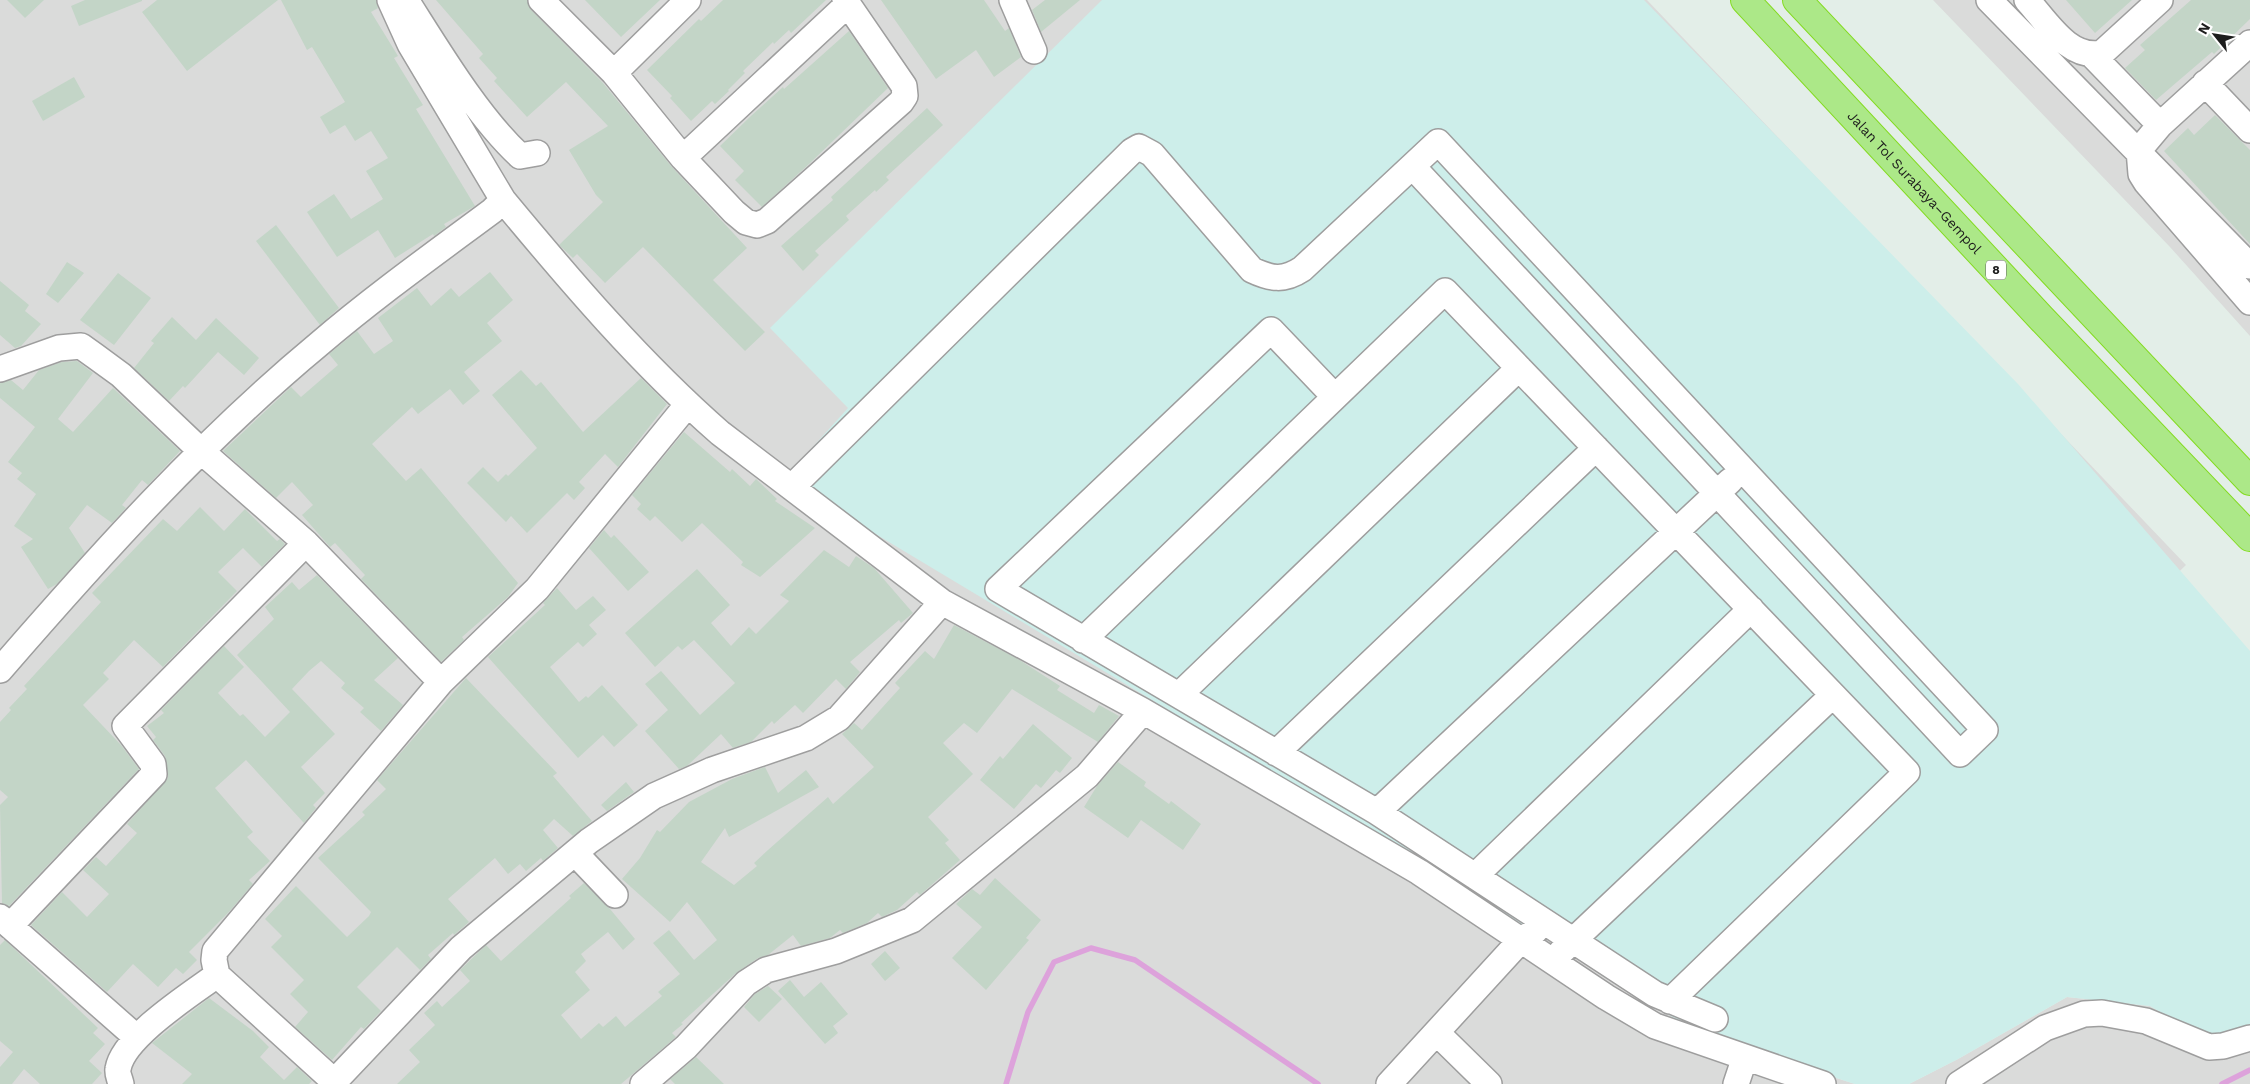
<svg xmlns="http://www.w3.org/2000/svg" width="2250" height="1084" font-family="'Work Sans',sans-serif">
<rect width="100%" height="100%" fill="#e3eee8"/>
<path fill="#dadbda" d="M0,0h1647l539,565 -486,469 155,50h-1855z
M1933,0h317v336l-80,-89z
M2067,997l83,9 58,35 42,-17v60h-341l49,-25z"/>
<path fill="#cdeeea" d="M1102,0h542l374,384 232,267v373l-42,17 -58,-35 -83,-9 -109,62 -49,25h-54l-155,-50 -330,-203 -586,-352 64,-71 -78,-80z"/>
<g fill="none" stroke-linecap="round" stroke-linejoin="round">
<path stroke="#dda2db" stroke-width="5.5" d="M1006,1084l22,-72 26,-50 37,-14 44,12 183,124
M2222,1084l28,-14"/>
</g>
<path fill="#c3d5c7" d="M7,0h37l-19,18z
M85,0h57v1l-63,25 -8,-20z
M157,0h121l-91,71 -45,-59z
M281,0h95l2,8 -7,4 27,44 -4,2 29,47 -7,4 59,97 -31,18 2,3 -12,9 -1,-2 -38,24 -17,-28 -41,27 -30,-45 27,-18 17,25 32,-20 -17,-28 22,-13 -17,-27 -16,10 -10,-16 -15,9 -10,-17 25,-15 -33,-55 -5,3z
M436,0h91l4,10 72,73 69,84 75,81 -34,32 52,52 -20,19 -102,-104 -38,36 -28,-29 -4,4 -14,-13 44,-43 -7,-7 -27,-45 39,-24 -42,-44 -39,35 -33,-36 3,-3 -18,-20 4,-4z
M585,0h75l-39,37z
M723,0h103l-35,33 -2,-3 -15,14 -1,-2 -30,29 2,2 -17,17 1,1 -14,13 -3,-3 -21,20 -21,-23 2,-2 -25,-26 52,-51 2,2z
M881,0h103l21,31 4,-3 12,29 -27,20 -18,-27 -40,29z
M1045,0h35l-39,32 -9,-22z
M2066,0h66l-37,33z
M2191,0h59v19l-36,35 -2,-2 -56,48 -31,-32 20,-18 -5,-5z
M849,31l39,57 -79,76 -47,43 -27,-27 9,-9 -24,-25 32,-31 31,-28 1,2z
M74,77l11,20 -42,24 -11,-20z
M927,108l16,17 -57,52 3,3 -13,12 -1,-2 -29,26 3,4 -34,31 4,4 -16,16 -22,-25 52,-46 -2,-3z
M2215,115l35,35v94l-86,-93 24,-23 6,7z
M276,225l63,83 -19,17 -64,-84z
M67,262l17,11 -26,30 -12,-9z
M490,272l23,28 -26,23 15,18 -38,31 16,19 -17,14 -13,-16 -32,25 -6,-7 -40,37 34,37 15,-13 97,115 -10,14 -46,40 2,3 -23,22 -80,-83 4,-4 -30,-32 -5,4 -28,-32 11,-10 -21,-23 -16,16 -53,-47 68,-64 10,10 37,-32 -9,-11 28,-23 17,23 19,-13 -15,-23 39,-30 14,18 20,-18 8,9z
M118,273l33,25 -37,47 -34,-25z
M0,281l29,24 -4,6 16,13 -20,22 -6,2 -15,-13z
M172,317l24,23 20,-22 43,40 -15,17 -26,-23 -33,36 -2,-2 -14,15 -35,-33 20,-25 -3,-2z
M77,361l16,12 -35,46 15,13 40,-44 67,63 -32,34 -6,-5 -20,25 4,3 -14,15 -25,-18 -18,23 16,25 -28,31 -9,5 -27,-42 12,-8 -19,-13 22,-32 -19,-15 5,-6 -14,-11 27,-35 -35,-29v-15l11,-3 12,10 16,-20 23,-8z
M521,370l15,16 5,-4 42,50 58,-54 26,26 -49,63 -13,-13 -26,28 6,6 -11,12 -7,-7 -40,40 -16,-17 -5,6 -39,-39 16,-16 15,15 8,-8 2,2 29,-28 -45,-53z
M684,432l46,40 2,-3 18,17 6,-7 21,20 -2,2 40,27 -55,49 -19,-12 2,-3 -41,-39 -20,19 -27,-26 -5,5 -13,-12 4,-5 -9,-9z
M200,507l24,24 21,-22 32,32 3,-2 5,5 -23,23 -19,-19 -25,24 19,19 -74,76 -29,-27 -31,33 6,6 -26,26 38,40 18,24 -130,137 -7,-3 -2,-98 8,-8 -8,-7v-68l11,-12 -2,-2 18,-19 -3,-3 77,-84 -9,-9 71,-74 14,12z
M604,530l7,8 3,-3 35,37 -21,19 -39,-43z
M824,550l25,17 7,-11 18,12 39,45 -12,10 -2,-3 -49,42 10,10 -14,17 -10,-10 -33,34 -8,-8 -21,19 -2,-3 -21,21 -18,6 -12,-14 -34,32 -8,3 -34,-38 23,-21 -23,-26 16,-13 39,44 35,-32 -41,-43 -12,10 -4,-4 -23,21 -30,-34 72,-64 33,36 -19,18 20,23 18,-19 7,7 33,-33 -9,-6z
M317,575l81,83 -24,22 29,25 -22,26 -21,-19 4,-4 -23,-20 4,-5 -24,-22 -12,10 -17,18 43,45 -34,33 24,26 -12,12 3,3 -12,15 -58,-63 -31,28 38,44 -6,5 23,24 -21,19 4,4 -25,29 -39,39 8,8 -14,14 -7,-6 -18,19 -25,-23 -26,28 -76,-67 31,-33 25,25 22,-23 -26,-24 13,-13 10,9 31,-33 -10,-9 41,-46 -3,-22 -12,-16 3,-3 -9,-11 17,-13 -3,-3 63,-64 20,21 -26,26 22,23 3,-2 22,23 25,-25 -53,-57 37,-36 -9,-12 27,-25 7,8z
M557,588l19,22 17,-14 13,14 -17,15 8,9 -14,13 -5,-5 -28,25 29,35 7,-6 2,2 14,-13 36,40 -24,22 -11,-12 -25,23 -90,-101 57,-52 -2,-2z
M954,625l64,34 42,27 -3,4 37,23 5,-8 20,11 -21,26 -86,-53 -35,44 -13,-10 -21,20 30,31 -45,43 21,23 -4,3 15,17 -40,35 -3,-3 -20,18 -15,7 -4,-4 -11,10 -24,10 -3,-3 -10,8 -29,8 -8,-11 -25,20 -10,3 -22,15 -55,50 2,1 -11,9 4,4 -55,47h-224l23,-22 -11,-12 26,-25 -11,-12 13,-12 5,6 28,-26 -10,-11 26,-25 15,16 70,-63 -2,-2 15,-13 26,26 25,30 -12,11 -15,-18 -27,22 5,7 -11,11 15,18 -29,25 20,24 18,-16 4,4 13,-11 9,11 37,-31 -4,-4 22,-18 -27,-31 16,-13 25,30 23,-20 -30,-38 -17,20 -48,-43 18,-21 17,-28 3,2 29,-30 43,-23 33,-12 13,26 28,-23 13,17 -90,50 -4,-9 -24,34 33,23 23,-19 -3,-3 14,-13 60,-53 5,7 41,-37 -32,-33 12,-11 8,7 38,-42 -5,-5 30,-32 9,8z
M466,678l91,95 -4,3 39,45 -19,15 -19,-17 -11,11 15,18 -15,13 -2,-3 -15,13 -6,-7 -12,10 -13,-16 -47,41 21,23 -15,13 -1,-2 -25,22 3,4 -11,11 -23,-23 -40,40 24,24 -17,18 -3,-2 -29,33 -37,-33 13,-15 -18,-18 14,-14 -33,-33 11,-11 -17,-17 31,-33 51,51 22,-21 2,-4 -53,-54 47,-43 -3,-3 24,-23 -9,-9z
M1033,724l39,34 -12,15 -4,-3 -15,18 -5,-4 -22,25 -34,-29 20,-24 3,3z
M1118,762l28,20 -2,4 25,18 2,-3 30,23 -18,26 -42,-30 -13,18 -44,-31 13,-21z
M626,782l8,10 -27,19 -6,-6z
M995,878l46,42 -15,18 3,2 -43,50 -34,-32 30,-31 -26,-23 16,-15 8,6z
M5,940l93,88 -5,5 12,11 -16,17 13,12 -10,11h-52l-16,-15 -12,15h-12v-17l13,-15 -13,-11v-96z
M885,951l15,17 -15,13 -14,-17z
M790,980l14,17 17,-15 27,32 -15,12 5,7 -13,11 -47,-53z
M768,986l14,13 -23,23 -15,-15 11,-13z
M209,998l44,33 16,16 -9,10 24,23 13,-13 15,14 -3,3h-127l10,-10 -40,-31z
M696,1057l28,27h-49l-5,-5z"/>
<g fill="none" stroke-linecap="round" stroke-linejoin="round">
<defs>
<path id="minor" d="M406,0c32,50 71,116 114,156l17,-3
M541,0l73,73 69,85 51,54 12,10 11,3 10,-4 134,-119 4,-6 -1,-10 -59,-86
M1012,0l22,51
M1989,0l261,266
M2027,0c20,22 42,60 75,53l58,-53
M2250,43l-90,82 -21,25 2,24 5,8 104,120
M2092,55l68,70
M614,73l74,-73
M2205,83l45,47
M683,158l165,-154
M0,369l59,-21 22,-2 14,10 26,19 80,76 105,92 135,139
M1335,397l-64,-67 -273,259 379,223 278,182 60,25
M792,487l340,-336 7,-4 13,7 100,116c19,9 32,11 50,-1l136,-127 547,588 -25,24 -547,-587
M942,602l201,109 276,161 187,125 49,29 168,58
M1083,640l362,-349 462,481 -237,229
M0,670c99,-114 202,-229 319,-326 55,-47 115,-90 173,-133l11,-11 -93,-156 -20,-44
M1179,695l340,-327
M1276,753l320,-305
M1377,812l353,-331
M575,853l40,42
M1475,876l276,-267
M0,917l136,120
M10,926l144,-152 -1,-10 -28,-38 181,-183
M1561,952l272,-257
M217,975l120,109
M1437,1033l52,51
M334,1082l127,-134 128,-107 65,-45 58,-26 94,-32 33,-20 103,-116 -222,-169c-80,-70 -149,-151 -217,-233
M121,1084c-1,-5 -4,-10 -3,-15 5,-32 73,-75 99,-94l-3,-15 1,-9 226,-269 96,-93 151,-185
M643,1084l43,-37 60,-64 20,-13 70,-19 76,-31 175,-144 56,-65
M1389,1084l132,-144 14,-9
M1736,1084l9,-27
M1959,1084l86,-56 39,-14 18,-1 44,8 63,26 14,-1 27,-8"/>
<g id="highway">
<path id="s1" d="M1745,0l296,318 209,219"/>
<path d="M1797,0l453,481"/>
</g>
</defs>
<use href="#minor" stroke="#9e9e9e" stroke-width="28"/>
<use href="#highway" stroke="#84db21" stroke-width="30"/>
<use href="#minor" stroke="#fff" stroke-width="25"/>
<use href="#highway" stroke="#ace888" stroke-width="28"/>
</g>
<g text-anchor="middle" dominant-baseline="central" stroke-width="5" stroke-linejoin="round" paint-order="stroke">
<rect fill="#fff" stroke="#616161" stroke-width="1" x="1986" y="260.5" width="20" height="19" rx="4"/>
<g font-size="12" font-weight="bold" fill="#1d1d1d">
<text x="1996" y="270">8</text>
</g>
<g font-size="14" fill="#1d1d1d" stroke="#fff">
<text stroke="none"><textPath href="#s1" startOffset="249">Jalan Tol Surabaya–Gempol</textPath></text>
</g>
</g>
<g transform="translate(2215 35) rotate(300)" stroke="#ffffff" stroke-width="4" paint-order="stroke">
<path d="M0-4L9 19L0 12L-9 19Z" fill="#1d1d1d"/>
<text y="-8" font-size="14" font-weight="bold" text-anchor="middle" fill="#1d1d1d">N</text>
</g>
</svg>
